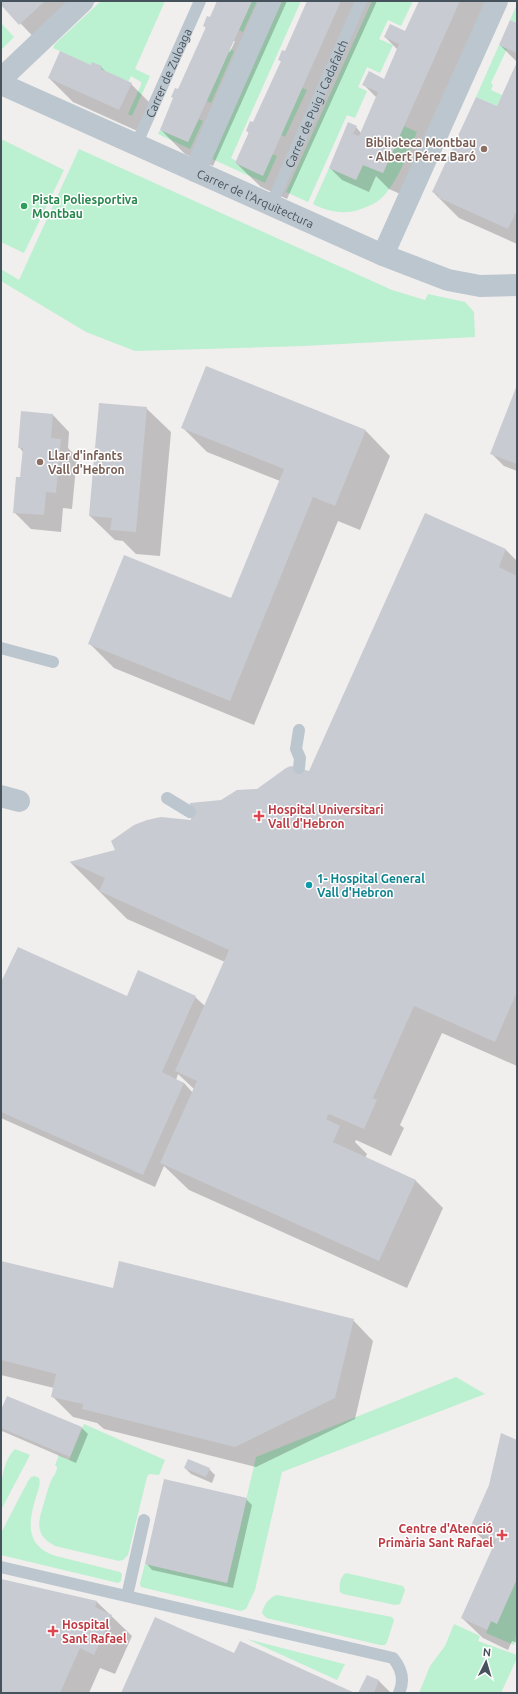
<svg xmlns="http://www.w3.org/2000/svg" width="518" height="1694" font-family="Ubuntu,sans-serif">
<rect width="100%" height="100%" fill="#f1eeee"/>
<path fill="#bbf0d0" d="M101,1h64l-30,68 15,7 -18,40 -4,-2 13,-29v-3l-10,-6 -3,6 -75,-34 2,-4z
M252,1h5l-14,31 -4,-2z
M282,1h19l-70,157 5,3 -1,2 27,12 10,-21 5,2 -12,27 -55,-25z
M372,1h41l-12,25 -13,-6 -9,19 14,6 -13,28 -13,-6 -9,20 9,4 -12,27 -8,-3 -39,87 -22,-10z
M517,4v19l-7,-3z
M1,23l13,14 -13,13z
M499,45l8,4 -16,34 2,2 -2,5 11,5 -5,11 -21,-9z
M230,49l4,2 -23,52 -4,-2z
M302,88l5,2 -22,47 -4,-2z
M199,119l4,2 -13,28 -32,-15 2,-4 28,12z
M404,126l13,6c-9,20 -21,56 -39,69 -6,4 -12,6 -17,8 -17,6 -32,3 -48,-5l16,-36 27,12 7,-15 20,8z
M1,139l63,31 -40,83 -23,-11z
M79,149l313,141 33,10 3,-6 37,8 9,10 1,25 -172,9 -168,5 -49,-19 -85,-51v-12l18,11z
M456,1377l29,17 -203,78 -27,118 -9,19 -5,2 -100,-24 -1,-4 5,-19 82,19 29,-126z
M84,1424l81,36 -6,15 -10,-1 -2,3 -19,78 -5,5 -4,1 -64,-15c-21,-11 -17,-24 -11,-43 2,-7 4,-15 7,-22 2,-5 6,-8 6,-14l-2,-2 4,-10 10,5z
M15,1449l15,6 -29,55c0,-21 -1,-46 14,-61z
M35,1476l4,2c2,6 -1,12 -3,19 -8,26 -11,49 20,59l64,16 2,2 -1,7 -3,2 -117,-28v-22l27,-52 3,-4z
M346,1573l57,13 2,4 -5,14 -5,1 -52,-11 -3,-2c-1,-6 0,-16 6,-19z
M517,1579v52l-3,14 -28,-12 5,-12z
M277,1595l115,22 2,3 -7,22 -2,3h-5l-114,-27 -4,-5c2,-8 6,-15 15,-18z
M454,1624l26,12 -2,5 39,14v3l-16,35h-82l11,-27 15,-20z
M247,1639l97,25h1l-8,16z"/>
<path fill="#0003" fill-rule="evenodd" d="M1,1h95l-51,48 -44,-46z
M218,1h69l-74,165 -28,-12 -24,-24 45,-102 -2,-2 6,-7zM233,41h2l-5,11 -2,-1z
M309,1h68l-90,198 -26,-12 -25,-24 13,-30 -2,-2 6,-7 29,-62 -3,-3 7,-7z
M420,1h75l-88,196 -18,-8 -13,-13 -7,16 -27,-12 -12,-12 26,-41 5,6 16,-35 -13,-13 21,-5 13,-30 -13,-13 21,-4z
M517,24v38l-17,-17z
M517,65v179l-58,-26 -26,-26 64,-84z
M92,66l9,1 6,6 24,11 24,24 -11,26 -71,-32 -24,-24z
M207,367l159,64 24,25 -30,74 -22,-9 -84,204 -140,-57 -24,-24 142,-45 48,-118 -73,-29 -25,-25z
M517,387v84l-13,-5 -12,-12z
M146,408l25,24 -11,124 -24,-2 -13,-13 -8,-1 -25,-24z
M53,415l16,17 -1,16 9,9 -5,52 -9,-1 -2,24 -30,-3 -17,-17 7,-34 2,-26 -4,-5z
M426,514l80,36 11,11v505l-75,-33 -42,92 4,3 -13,28 -35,-16 -1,2 12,12 -2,4 50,22 28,28 -36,80 -218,-98 -25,-24 -9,21 -154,-69v-133l127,12h67l10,9 20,-44 -98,-43 -56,-56 45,-12 76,-30 29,-20 89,-29zM178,1074l16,15 -1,4 -9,-10 -8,-3z
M1,1262l113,27 239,31 20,21 -18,78 -99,48 -152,-38 -7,-6 -24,-6 -21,-21 2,-8 -53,-13z
M8,1397l74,31 6,6 -12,29 -74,-32 -1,-18z
M517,1441v202l-5,-2 -4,9 -25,-12 -21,-20 31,-69 -22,-21z
M185,1468l24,1 6,6 -3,8 -21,-9z
M246,1499l6,6 -19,83 -81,-18 -6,-7z
M1,1580l96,22 35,34 -17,38 -15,-6 -11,25h-88z
M367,1676l12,5 12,12h-31z"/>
<path fill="#c8cbd1" d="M1,1h44l-26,24 -18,-20z
M217,1h35l-64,141 -28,-12 13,-32 -2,-1 4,-9 3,1 28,-62 -3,-1 4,-10 3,1z
M307,1h34l-78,175 -28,-13 14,-31 -3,-1 4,-10 3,1 28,-61 -3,-1 4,-10 3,1z
M419,1h41l-77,172 -20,-8 -7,15 -27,-12 19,-46 9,4 -4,8 6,2 19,-44 -16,-7 7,-14 15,8 15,-35 -15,-7 6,-13 15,7z
M510,20l7,3v30l-18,-8z
M60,51l31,14 1,-3 10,4 -1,3 31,14 -13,27 -71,-32z
M517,62v148l-9,19 -71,-32 2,-2 -7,-3 44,-95 21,9z
M206,366l160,64 -31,76 -22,-9 -83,204 -142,-57 36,-89 107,43 53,-129 -103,-41z
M517,385v79l-27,-10z
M99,403l48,4 -11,125 -26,-2 2,-12 -23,-2z
M21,411l32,3 -2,24 10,1 -5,54 -10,-1 -2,23 -31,-2 3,-36h4l3,-29h-5z
M425,513l81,36 -7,18 18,9v416l-22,50 -81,-36 -41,92 4,2 -13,29 -35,-15 -3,5 14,7 -7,16 83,38 -37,81 -219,-98 37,-82 -22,-10 54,-121 -130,-59 6,-13 -36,-16 46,-12 -4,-9 23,-16 13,-5 14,-3 30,3 -1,-17 31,-3 16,-10 20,-1 29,-21 5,-2 18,5z
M18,947l109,49 11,-26 58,26 -34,76 22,11 -41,92 -142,-63v-130z
M1,1261l112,27 6,-27 235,58 -19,79 -100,49 -153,-38 1,-5 -32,-7 5,-23 -55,-14z
M7,1396l75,31 -12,30 -69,-29v-18z
M501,1433l16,7v139l-20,45 -6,-3 -4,9 -26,-12 35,-78 -26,-12 19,-43z
M188,1459l22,9 -4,9 -22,-9z
M164,1479l83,19 -20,85 -82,-19z
M1,1579l96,22 -2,6 17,8 -18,40 -14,-7 -20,45h-59z
M155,1617l79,36 6,-12 115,52h-234z
M367,1675l12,5 -5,13h-16z"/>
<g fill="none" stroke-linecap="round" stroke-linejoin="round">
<g stroke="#bcc6ce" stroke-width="12">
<path id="s1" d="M136,145l64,-144"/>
<path id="s2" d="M271,205l90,-204"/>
<path d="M1,648l52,14"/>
<path d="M299,730l-3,19 4,9 -1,10"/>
<path d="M167,798l23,14"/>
<path d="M1,1567l392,91c9,11 12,22 6,35"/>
<path d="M127,1596l17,-76"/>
</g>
<g stroke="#bcc6ce" stroke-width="22">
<path d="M1,79l82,-78"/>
<path id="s3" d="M1,84l382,171 65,25 32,6 37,-1"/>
<path d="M195,171l75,-170"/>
<path d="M383,255l114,-254"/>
<path d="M1,796l18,5"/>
</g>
</g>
<g fill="#8d6e63" stroke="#fff" stroke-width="1.5">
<circle cx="484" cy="149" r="4"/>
<circle cx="40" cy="462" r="4"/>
</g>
<circle fill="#2e9e5b" stroke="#fff" stroke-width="1.5" cx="24" cy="206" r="4"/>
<g fill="#e0444e" stroke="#fff" stroke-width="1.5">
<path d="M257 810h4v4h4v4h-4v4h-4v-4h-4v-4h4z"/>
<path d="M500 1529h4v4h4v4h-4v4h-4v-4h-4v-4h4z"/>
<path d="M51 1625h4v4h4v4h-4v4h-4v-4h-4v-4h4z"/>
</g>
<circle fill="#0f9aa8" stroke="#fff" stroke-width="1.5" cx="309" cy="885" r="4"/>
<g text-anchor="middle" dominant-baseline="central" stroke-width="3" stroke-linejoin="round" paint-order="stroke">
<g font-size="12" fill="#46525c" stroke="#fff">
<text stroke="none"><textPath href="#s1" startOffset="79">Carrer de Zuloaga</textPath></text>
<text stroke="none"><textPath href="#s2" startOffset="111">Carrer de Puig i Cadafalch</textPath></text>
<text stroke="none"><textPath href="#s3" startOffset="279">Carrer de l'Arquitectura</textPath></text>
</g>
<g font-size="12" font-weight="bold" fill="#785e54" stroke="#fff" text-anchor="end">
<text x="476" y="142">Biblioteca Montbau<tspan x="476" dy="14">- Albert Pérez Baró</tspan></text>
<text x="48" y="455" text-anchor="start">Llar d'infants<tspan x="48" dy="14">Vall d'Hebron</tspan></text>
</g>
<g font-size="12" font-weight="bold" fill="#27864d" stroke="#fff" text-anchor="start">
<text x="32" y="199">Pista Poliesportiva<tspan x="32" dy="14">Montbau</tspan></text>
</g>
<g font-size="12" font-weight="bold" fill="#be3a42" stroke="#fff" text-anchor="start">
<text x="268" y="809">Hospital Universitari<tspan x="268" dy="14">Vall d'Hebron</tspan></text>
<text x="493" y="1528" text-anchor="end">Centre d'Atenció<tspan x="493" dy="14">Primària Sant Rafael</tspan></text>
<text x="62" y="1624">Hospital<tspan x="62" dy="14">Sant Rafael</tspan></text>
</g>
<g font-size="12" font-weight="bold" fill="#0d838f" stroke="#fff" text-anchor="start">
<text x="317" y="878">1- Hospital General<tspan x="317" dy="14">Vall d'Hebron</tspan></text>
</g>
</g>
<rect width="518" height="1694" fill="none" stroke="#46525c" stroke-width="4"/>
<g transform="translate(486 1662) rotate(5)" stroke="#ffffff" stroke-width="3" paint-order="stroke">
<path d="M0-3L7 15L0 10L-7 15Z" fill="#46525c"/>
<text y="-6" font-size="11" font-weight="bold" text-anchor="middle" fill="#46525c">N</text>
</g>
</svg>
